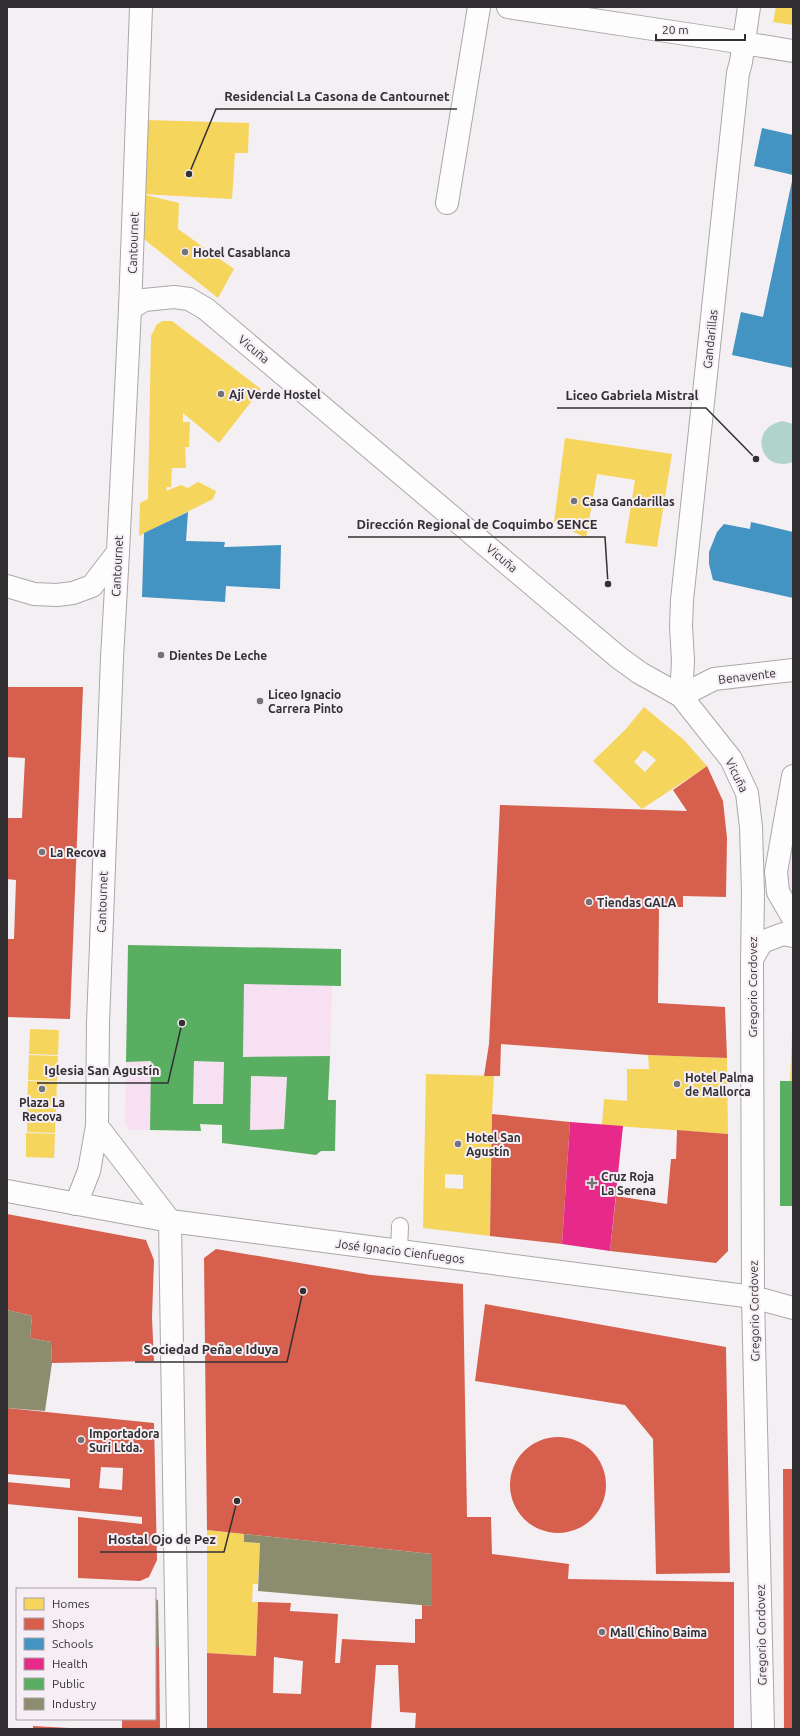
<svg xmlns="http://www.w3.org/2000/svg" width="800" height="1736" font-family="Ubuntu,sans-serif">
<rect width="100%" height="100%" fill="#f4eff3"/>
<path fill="#f7e0f2" d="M793,828v71l-11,-27z
M244,984l88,2 -2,70 -87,1z
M151,1061l-1,69h-20l-5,-6 1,-62z
M194,1061l30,1 -1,42h-30z
M251,1076l36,1 -3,52 -34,1z"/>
<path fill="#b0d4cc" d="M783,421l10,3v38c-33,12 -46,-35 -10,-41z"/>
<path fill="#f6d55c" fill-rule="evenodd" d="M776,7h17v18l-20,-3z
M146,120l103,3 -1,30h-13l-3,46 -90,-5z
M142,194l37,9 -1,26 56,40 -16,29 -78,-62z
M163,321h9l89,68 -42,54 -36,-30v9h7l-1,25h-4l1,21h-14l-1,19h-4l-1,4 15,-6 7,3 10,-6 18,9 -3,8 -74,37 1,-33 8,-4 3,-163 6,-12z
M565,438l107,16 -15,93 -32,-4 10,-63 -38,-6 -11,64 -32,-16z
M644,707l40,33 23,26 -65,43 -49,-48 32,-31zM644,750l12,10 -11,12 -11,-10z
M30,1029l29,1 -1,25 -29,-1z
M792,1033h1v48h-3z
M29,1055l29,1 -1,25 -29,-1z
M648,1055l79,3 1,76 -126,-9 2,-26 23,2v-32h22z
M426,1074l68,2 -2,38 -2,122 -67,-8zM445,1174l18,1v14l-18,-1z
M28,1081l29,1 -1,24h-29z
M27,1107l29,1 -1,25 -28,-1z
M26,1133l29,1 -1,24 -28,-1z
M207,1530l37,4v8l16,1 -2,41h-5l-1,18h6l-2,54 -49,-3z"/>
<path fill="#d6604d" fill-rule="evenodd" d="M7,687h76l-13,332 -63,-2v-78h7l2,-59 -9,-1v-61h15l3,-60 -18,-1z
M707,766l16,35 4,37 -1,59 -43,-1v11h-24l-1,96 67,4 2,51 -79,-3 -147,-11 -1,32h-16l5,-32 2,-41 9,-198 187,6 -14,-21z
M492,1114l78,8 -8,122 -72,-8z
M677,1130l51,4v117l-12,12 -106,-12 6,-55 51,8 4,-45h5z
M7,1214l139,26 8,20 -2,58 2,43 -102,2 -1,-21 -21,-4 2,-22 -25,-6z
M216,1249l155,26 92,9 4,233h24l1,37 77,10 -1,15 166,3v147h-319l1,-16 -16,-1 -2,-47h-22l-5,64h-164v-76l49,3 2,-54 33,1 -1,8 48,3 -3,49h5l2,-24 73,4v-24h7v-14l10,1v-52l-225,-24 -3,-272zM274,1657l29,4 -2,33 -28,-1z
M485,1304l241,43 4,226 -74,1 -3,-135 -28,-34 -150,-24z
M7,1408l147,15 3,137 -8,17 -9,4 -62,-3v-61l64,7v-7l-135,-13v-22l63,6v-9l-63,-5zM101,1467l22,1 -1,22 -23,-2z
M510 1485a48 48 0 1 1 96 0a48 48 0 1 1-96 0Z
M783,1469h10v260h-9z
M155,1647h4l1,82h-38v-10h33z
M33,1726l36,2v1h-36z"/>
<path fill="#4393c3" d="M762,128l31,7v40l-39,-9z
M792,181h1v187l-61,-13 9,-43 22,5z
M188,512l-2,29 39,1 -1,5 57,-2 -1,44 -54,-3 -1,16 -83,-5 2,-64z
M751,522l42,10v66l-80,-18 -4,-16v-12l8,-20 7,-8 26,5z"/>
<path fill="#e7298a" d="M570,1122l53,4 -13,125 -48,-7z"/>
<path fill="#5aae61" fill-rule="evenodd" d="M128,945l213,4v37l-97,-2 -1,73 87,-1 -2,44h8l-1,51h-14l-5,4 -94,-12v-18l-22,-1 1,7 -51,-1 1,-69 -25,1zM194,1061l30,1 -1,42h-30zM251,1076l36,1 -3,52 -34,1z
M780,1081h13v125h-13z"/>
<path fill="#8c8c6e" d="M7,1310l25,6 -2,22 21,4 1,21 -7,48 -38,-3z
M244,1534l188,20v52l-174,-15 2,-48 -16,-1z
M155,1599l3,1 1,47h-4z"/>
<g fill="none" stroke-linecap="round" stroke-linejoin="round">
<defs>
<path id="lane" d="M399,1250l1,-24"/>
<path id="street" d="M447,203l32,-196
M130,309l11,-302
M681,696l2,-35 -2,-35 1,-26 56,-527 3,-11 8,-55
M793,776l-17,96 2,20 15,26
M97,1126l73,95 8,508
M76,1204l13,-33 8,-45 1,-103 14,-365 6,-106
M753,1297l10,432"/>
<path id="secondary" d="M508,7l211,32 74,12
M7,586l27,8 23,1 16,-2 19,-7 26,-34 12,-243 14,-9 30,-3 15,2 17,10 412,348 22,16 41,23 50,63 16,34 4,34 2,66 -1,72 1,332
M681,696l33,-17 79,-9
M752,959l10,-17 21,-8 10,2
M7,1191l163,30 583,76 40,11"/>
</defs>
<use href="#lane" stroke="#aaa7a9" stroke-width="18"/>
<use href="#street" stroke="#aaa7a9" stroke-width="24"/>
<use href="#secondary" stroke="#aaa7a9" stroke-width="24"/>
<use href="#lane" stroke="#fdfdfd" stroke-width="16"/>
<use href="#street" stroke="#fdfdfd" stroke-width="22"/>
<use href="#secondary" stroke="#fdfdfd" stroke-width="22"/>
</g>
<g fill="#767376" stroke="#f5eef4" stroke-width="1.5">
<circle cx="185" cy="252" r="4"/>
<circle cx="221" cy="394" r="4"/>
<circle cx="574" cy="501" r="4"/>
<circle cx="161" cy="655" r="4"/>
<circle cx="260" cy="701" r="4"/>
<circle cx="42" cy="852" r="4"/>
<circle cx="589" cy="902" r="4"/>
<circle cx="677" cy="1084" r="4"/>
<circle cx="42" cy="1089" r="4"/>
<circle cx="458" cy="1144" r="4"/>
<path d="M590 1177h4v4h4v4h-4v4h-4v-4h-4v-4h4z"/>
<circle cx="81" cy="1440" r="4"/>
<circle cx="602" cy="1632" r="4"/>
</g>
<g text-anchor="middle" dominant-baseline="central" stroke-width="4" stroke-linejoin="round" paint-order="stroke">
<g font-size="12" fill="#323032" stroke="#f5eef4">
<text transform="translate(133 243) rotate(-88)">Cantournet</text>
<text transform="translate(710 339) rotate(-84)">Gandarillas</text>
<text transform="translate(254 349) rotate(40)">Vicuña</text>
<text transform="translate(502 558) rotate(40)">Vicuña</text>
<text transform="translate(117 566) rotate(-87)">Cantournet</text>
<text transform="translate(747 676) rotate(-7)">Benavente</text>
<text transform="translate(737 775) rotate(64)">Vicuña</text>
<text transform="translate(102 902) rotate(-88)">Cantournet</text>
<text transform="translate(752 987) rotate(-90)">Gregorio Cordovez</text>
<text transform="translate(400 1251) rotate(7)">José Ignacio Cienfuegos</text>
<text transform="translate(754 1311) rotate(-91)">Gregorio Cordovez</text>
<text transform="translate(761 1635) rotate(-91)">Gregorio Cordovez</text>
</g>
<g font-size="12" font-weight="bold" fill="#323032" stroke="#f5eef4" text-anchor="start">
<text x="193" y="252">Hotel Casablanca</text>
<text x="229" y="394">Ají Verde Hostel</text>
<text x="582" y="501">Casa Gandarillas</text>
<text x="169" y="655">Dientes De Leche</text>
<text x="268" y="694">Liceo Ignacio<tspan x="268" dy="14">Carrera Pinto</tspan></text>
<text x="50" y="852">La Recova</text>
<text x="597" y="902">Tiendas GALA</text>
<text x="685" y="1077">Hotel Palma<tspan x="685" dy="14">de Mallorca</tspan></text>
<text x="42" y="1102" text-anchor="middle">Plaza La<tspan x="42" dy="14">Recova</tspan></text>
<text x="466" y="1137">Hotel San<tspan x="466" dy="14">Agustín</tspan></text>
<text x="601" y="1176">Cruz Roja<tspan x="601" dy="14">La Serena</tspan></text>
<text x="89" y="1433">Importadora<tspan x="89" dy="14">Suri Ltda.</tspan></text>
<text x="610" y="1632">Mall Chino Baima</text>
</g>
</g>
<path fill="none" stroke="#323032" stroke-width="1.5" d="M189 174L216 109H457M756 459L706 408H557M608 584L605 537H348M182 1023L168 1083H37M303 1291L287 1362H135M237 1501L224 1552H100"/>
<g fill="#323032" stroke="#f5eef4" stroke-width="1.5">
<circle cx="189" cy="174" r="4"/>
<circle cx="756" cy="459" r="4"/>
<circle cx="608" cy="584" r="4"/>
<circle cx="182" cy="1023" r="4"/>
<circle cx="303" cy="1291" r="4"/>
<circle cx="237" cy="1501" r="4"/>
</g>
<g font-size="13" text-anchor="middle" font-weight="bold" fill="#323032" stroke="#f5eef4" stroke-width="4" stroke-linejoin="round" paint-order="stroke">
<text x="337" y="101">Residencial La Casona de Cantournet</text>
<text x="632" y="400">Liceo Gabriela Mistral</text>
<text x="477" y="529">Dirección Regional de Coquimbo SENCE</text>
<text x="102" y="1075">Iglesia San Agustín</text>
<text x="211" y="1354">Sociedad Peña e Iduya</text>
<text x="162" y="1544">Hostal Ojo de Pez</text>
</g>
<rect width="800" height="1736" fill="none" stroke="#323032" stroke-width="16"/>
<rect x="16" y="1588" width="140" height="132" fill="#f5eef4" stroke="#a7a2a6"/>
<rect x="24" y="1598" width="20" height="12" fill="#f6d55c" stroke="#a7a2a6"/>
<text x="52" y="1608" font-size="12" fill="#323032">Homes</text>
<rect x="24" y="1618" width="20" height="12" fill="#d6604d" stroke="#a7a2a6"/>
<text x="52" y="1628" font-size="12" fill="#323032">Shops</text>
<rect x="24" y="1638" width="20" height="12" fill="#4393c3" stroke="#a7a2a6"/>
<text x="52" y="1648" font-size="12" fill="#323032">Schools</text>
<rect x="24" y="1658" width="20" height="12" fill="#e7298a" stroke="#a7a2a6"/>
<text x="52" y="1668" font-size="12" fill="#323032">Health</text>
<rect x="24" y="1678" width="20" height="12" fill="#5aae61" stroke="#a7a2a6"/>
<text x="52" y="1688" font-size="12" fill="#323032">Public</text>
<rect x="24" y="1698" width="20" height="12" fill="#8c8c6e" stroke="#a7a2a6"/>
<text x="52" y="1708" font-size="12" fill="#323032">Industry</text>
<path d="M656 34v6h89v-6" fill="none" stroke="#323032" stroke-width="2"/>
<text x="662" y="34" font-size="12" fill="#323032" stroke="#f5eef4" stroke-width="3" paint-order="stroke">20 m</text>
</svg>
